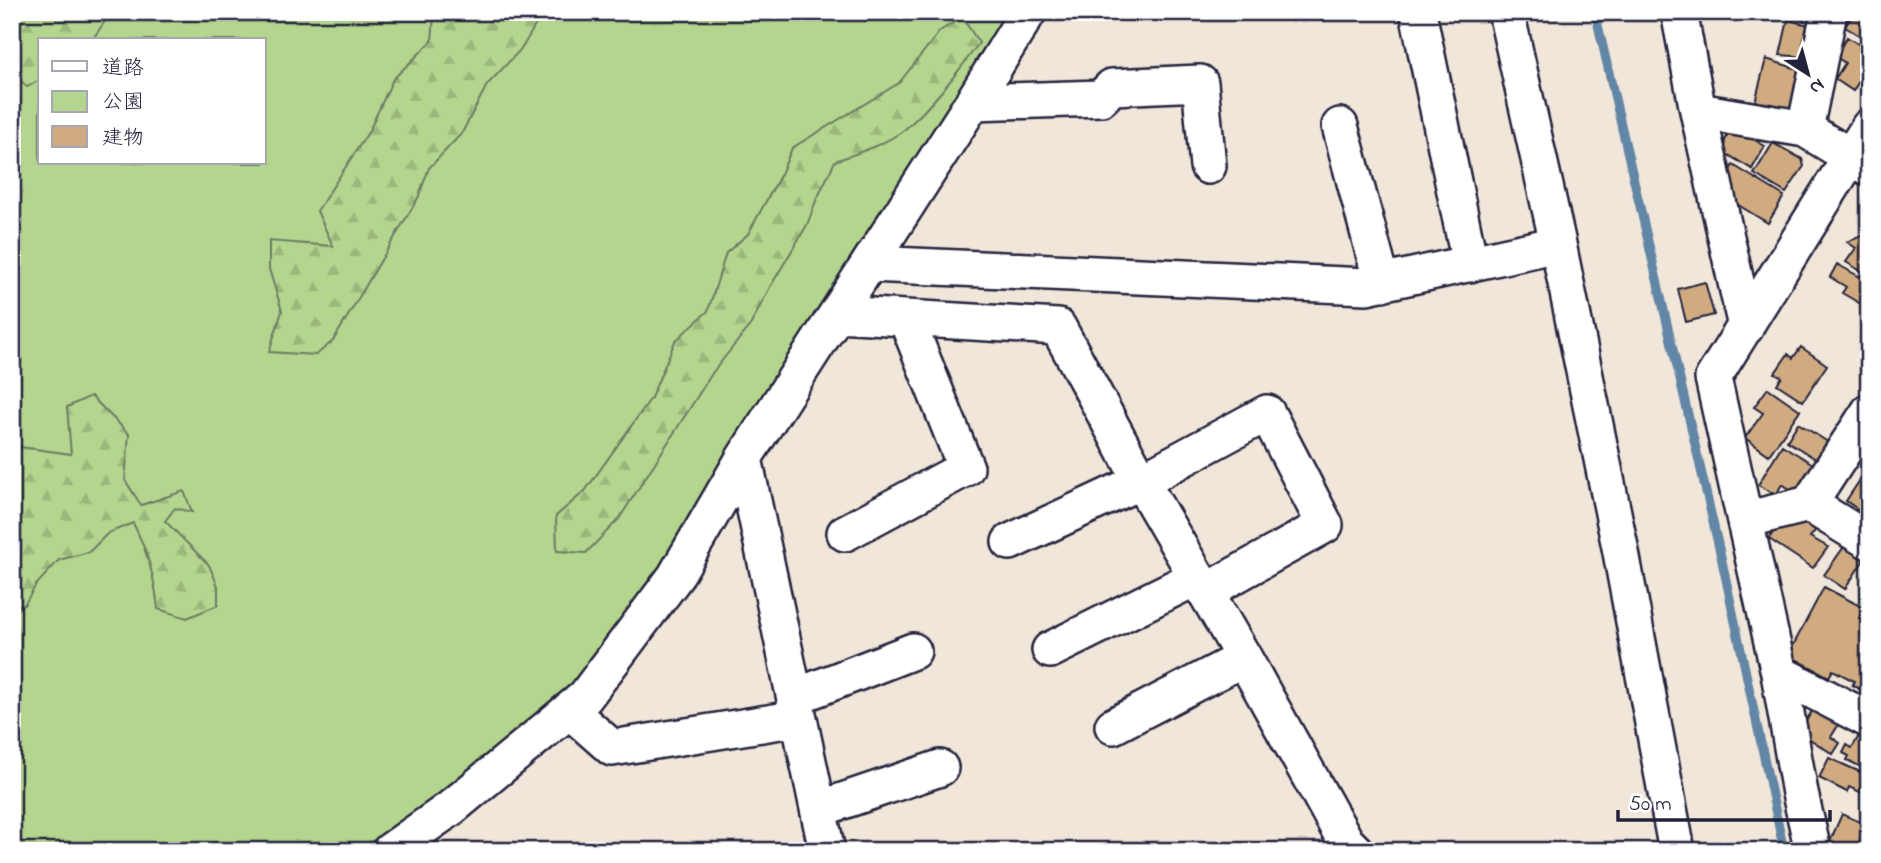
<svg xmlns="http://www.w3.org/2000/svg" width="1881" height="863" font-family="'Indie Flower','Klee One',sans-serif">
<defs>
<pattern id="forest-firs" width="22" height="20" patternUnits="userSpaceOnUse" patternTransform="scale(1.75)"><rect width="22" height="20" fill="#b4d58e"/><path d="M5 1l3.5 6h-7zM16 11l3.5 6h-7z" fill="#9ab77b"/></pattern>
</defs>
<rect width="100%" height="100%" fill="#f1e6da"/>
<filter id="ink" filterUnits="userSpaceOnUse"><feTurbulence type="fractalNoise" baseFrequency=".0143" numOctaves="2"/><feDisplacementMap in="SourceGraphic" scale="14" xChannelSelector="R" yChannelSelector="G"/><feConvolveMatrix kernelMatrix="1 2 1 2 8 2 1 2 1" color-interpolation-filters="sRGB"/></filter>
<g filter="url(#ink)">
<path fill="#b4d58e" stroke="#6b7c64" stroke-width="2" fill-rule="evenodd" d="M12,12h998l-349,554 -88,119 -128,108 -57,40 -36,18h-340zM40,40h224v123h-224z"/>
<path fill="url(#forest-firs)" stroke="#6b7c64" stroke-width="2" d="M12,12h97l-1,5 -16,23h-52v40l-13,7 -15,-15z
M438,12h105l-21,36 -35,37 -25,48 -33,35 -11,30 -85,143 -17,14 -47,-3 13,-41 -13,-42v-28l64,5 -16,-35 52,-80 24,-52 39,-38 2,-26z
M962,17l17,26c-19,27 -50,66 -75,87 -20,15 -46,23 -69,31l-19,40 -9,24 -38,64 -18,35 -38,48 -94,147 -33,34 -29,-2 -1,-35 29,-25 66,-93 24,-57 33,-30 18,-58 22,-19 33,-60 11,-26 107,-65 41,-52z
M91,396l38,38 -4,46 16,25 43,-14 8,21 -17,-4 -10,13 44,44 9,21v19l-31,13 -29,-9c-3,-30 -11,-59 -25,-86l-25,10 -19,19 -30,8 -23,25 -12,20h-12v-162l9,4 50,7 -4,-47z"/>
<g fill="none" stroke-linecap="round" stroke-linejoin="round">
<path stroke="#6286a5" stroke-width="9" d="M1595,12l127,549 62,290"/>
</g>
<path fill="#d0ab82" stroke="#22223b" stroke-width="2" d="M1847,12h22v29l-24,-14 6,-10 -5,-3z
M1788,20l25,6 -5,31 -28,-2z
M1847,37l22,14v14l-16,26 -18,-12 10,-16 -10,-7z
M1766,59l38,12 -8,41 -42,-6z
M1732,127l33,19 -13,23 -32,-19z
M1773,143l29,16 2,7 -18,27 -32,-19z
M1733,165l51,31 -16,27 -43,-26 8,-14 -8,-5z
M1869,233v43l-23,-14 10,-14 -9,-6z
M1837,264l32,18v20l-3,5 -24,-14 4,-6 -16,-10z
M1705,282l9,33 -28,7 -8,-33z
M1801,347l26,18 -24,36 -26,-17 5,-7 -7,-4 13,-19 5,4z
M1768,388l32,22 -31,45 -24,-17 18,-25 -9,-6z
M1798,423l33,21 -12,17 -32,-20z
M1782,445l31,19 -17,29 -14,-9 -6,11 -18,-10z
M1866,471l3,2v44l-23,-16z
M1807,520l11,7 -8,10 18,10 -15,21 -44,-29 8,-14z
M1846,544l19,14 -20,31 -21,-14z
M1824,587l40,21 -5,10 10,5v71l-17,-9 2,-4 -21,-11 -4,7 -41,-22z
M1814,708l25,16 -8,13 9,6 -7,11 -34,-22z
M1861,732l8,5v34l-22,-11 2,-4 -6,-3 4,-8 5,3z
M1829,758l40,18v20l-20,-9 -2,5 -28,-14z
M1842,814l25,11 -12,26h-21l-7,-3z"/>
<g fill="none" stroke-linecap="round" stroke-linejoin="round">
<defs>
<path id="minor" d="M1418,12l52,252
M1506,12l52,232 62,303 57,304
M1679,12l19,99 48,216
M1829,12l-24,117 64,39
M973,102l128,-4 11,-11 88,-4 8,83
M1698,111l107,18
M1340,126l42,157
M869,264l498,22 191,-42
M837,314l221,13 83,154 103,177 102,184 9,9
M744,458l83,393
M1809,504l60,37
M1745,520l64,-16 60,-92
M845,533l121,-65 -60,-150
M1010,542l131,-61 126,-68 58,112 -120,67
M1050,650l147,-73
M1779,673l90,47
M795,697l118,-46
M569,710l43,38 187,-30
M1113,726l131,-68
M819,809l121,-41
M390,851l61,-43 134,-111 90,-120 69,-119 229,-356 55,-90
M1813,851l-13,-58 -21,-120 -66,-295 156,-251"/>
</defs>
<use href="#minor" stroke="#22223b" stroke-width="40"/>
<path stroke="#22223b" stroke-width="4.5" stroke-dasharray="5 5" stroke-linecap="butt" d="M12,17l6,-5"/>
<use href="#minor" stroke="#fff" stroke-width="35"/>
</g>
</g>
<rect width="1881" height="863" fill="none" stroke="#fff" stroke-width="42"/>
<rect x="21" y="21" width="1839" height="821" fill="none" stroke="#22223b" stroke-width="2.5" filter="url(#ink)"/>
<rect x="38" y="38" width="228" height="126" fill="#ffffff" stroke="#a7a7b1" stroke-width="2"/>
<rect x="52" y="61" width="35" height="10" fill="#ffffff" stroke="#a7a7b1" stroke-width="2"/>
<text x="102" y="74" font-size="21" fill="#22223b">道路</text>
<rect x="52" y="91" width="35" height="21" fill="#b4d58e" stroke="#a7a7b1" stroke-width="2"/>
<text x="102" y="108" font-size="21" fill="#22223b">公園</text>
<rect x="52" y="126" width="35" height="21" fill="#d0ab82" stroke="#a7a7b1" stroke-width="2"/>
<text x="102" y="144" font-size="21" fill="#22223b">建物</text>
<g transform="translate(1808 74) rotate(144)" stroke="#ffffff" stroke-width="5" paint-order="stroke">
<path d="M0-5L12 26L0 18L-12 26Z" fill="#22223b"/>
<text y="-10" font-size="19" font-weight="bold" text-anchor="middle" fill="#22223b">N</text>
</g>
<path d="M1618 810v10h212v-10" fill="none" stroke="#22223b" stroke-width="3.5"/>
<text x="1629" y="810" font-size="21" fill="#22223b" stroke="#ffffff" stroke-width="5" paint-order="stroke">50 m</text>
</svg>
